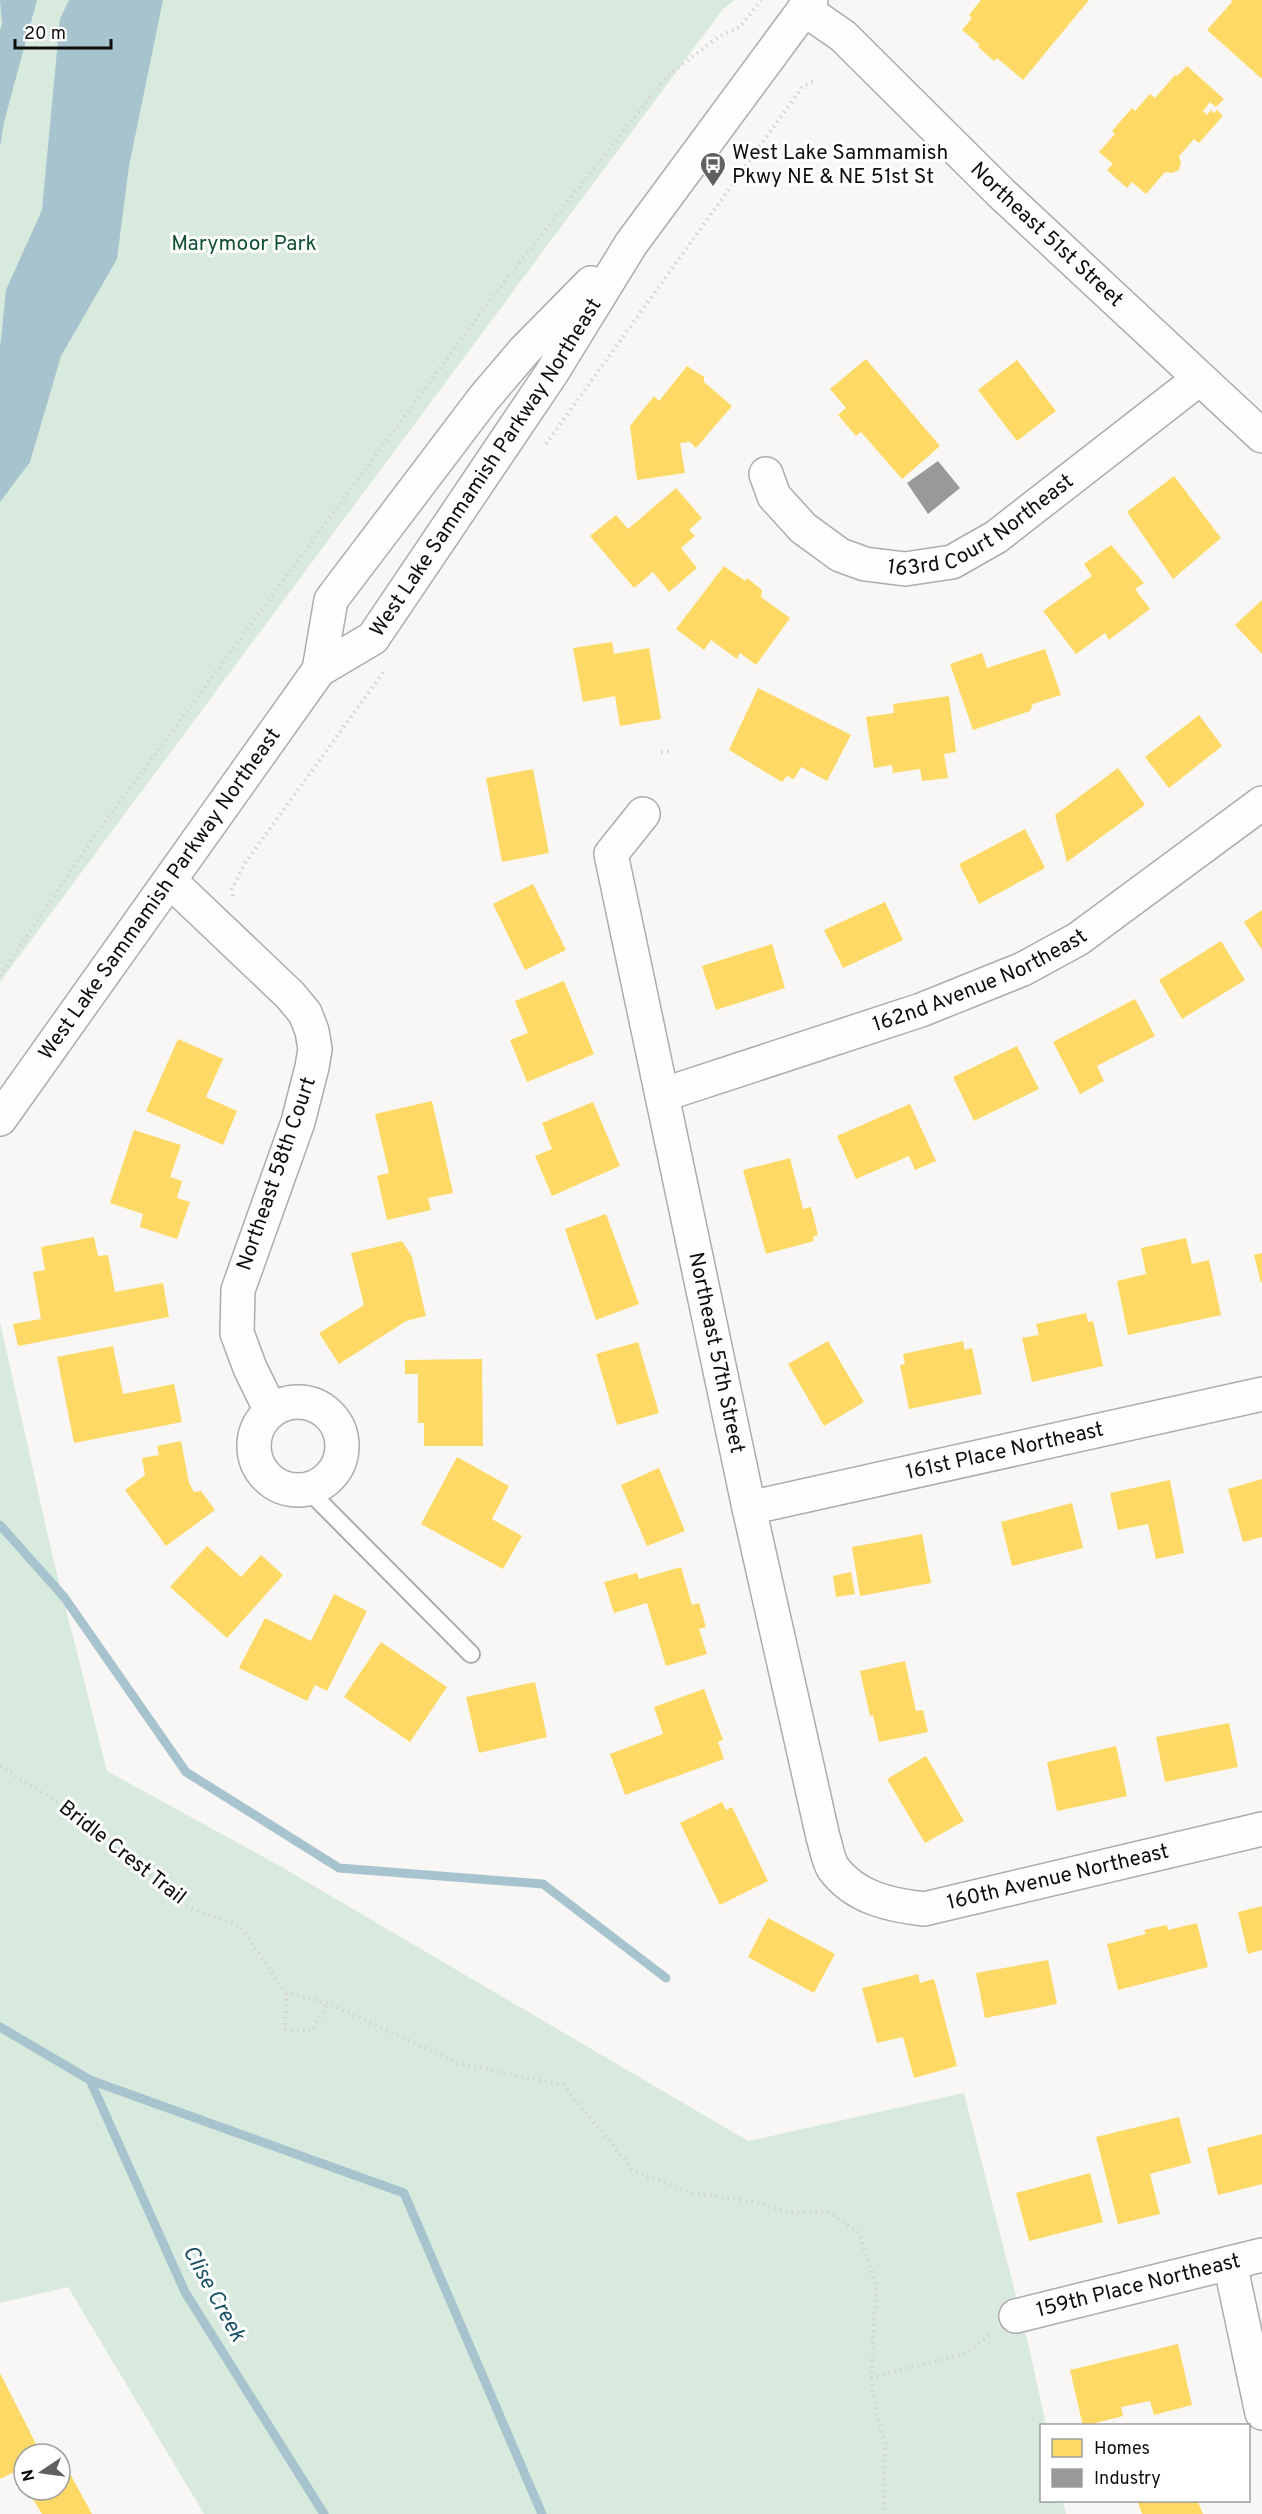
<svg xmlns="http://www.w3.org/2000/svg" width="1262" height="2514" font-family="Overpass,sans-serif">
<rect width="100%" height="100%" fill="#f9f7f5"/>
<path fill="#d8eadd" d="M0,0h735l-12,9 -723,973z
M0,1322l52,232 55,217 173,95 468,275 216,-48 65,254 17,78 -4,1v74l21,1 3,13h-862l-136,-227 -68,16z"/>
<path fill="#a7c3ce" d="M0,0h37l-33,122 -4,25v-116l2,-7z
M69,0h94l-34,166 -12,93 -56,97 -31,106 -30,40v-154l6,-58 36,-80 18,-191z"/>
<path fill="#ffd966" d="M981,0h108l-66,80 -26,-22 -3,3 -16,-14 2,-2 -18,-15 10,-12 -3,-3z
M1231,0h31v79l-55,-49 25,-28z
M1187,66l37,33 -8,8 -6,-5 -7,9 4,4 4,-5 3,3 3,-3 6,6 -24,27 -5,-4 -15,17 2,7 -2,7 -7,3 -7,-1 -19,22 -14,-12 -5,6 -20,-18 6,-6 -14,-12 16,-18 -3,-3 20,-23 3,3 15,-17 5,4 20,-23 2,1z
M866,359l74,87 -38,33 -41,-47 -5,4 -18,-21 8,-7 -16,-19z
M1017,360l39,51 -39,30 -39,-51z
M687,366l17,11v5l28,24 -36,42 -6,-6 -10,1 5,30 -48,7 -7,-54 24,-30 5,5z
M1174,476l47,62 -48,41 -46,-67z
M676,488l26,30 -13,12 6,6 -14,12 16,20 -28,24 -16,-20 -19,16 -44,-52 26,-21 12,14z
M1111,545l33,38 -9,6 15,20 -41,31 -4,-7 -29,21 -33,-43 49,-35 -8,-12z
M724,566l21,15 2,-3 15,12 -1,7 29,21 -34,47 -16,-12 -3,6 -26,-19 -7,10 -28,-21z
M1262,600v54l-27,-29z
M612,642l2,12 35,-6 12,71 -41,7 -5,-30 -32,6 -10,-54z
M1045,649l16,46 -28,9 -3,7 -57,19 -23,-66 32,-11 5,15z
M758,688l93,47 -24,46 -26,-14 -7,12 -7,-3 -5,6 -53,-32z
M949,696l7,56 -12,2 4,24 -26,3 -2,-12 -27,4 -1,-8 -18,3 -8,-51 28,-4 -1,-9z
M1199,715l23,31 -53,42 -24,-31z
M1118,768l27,37 -78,57 -12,-47z
M533,769l16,84 -47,9 -16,-84z
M1025,829l20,39 -66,36 -20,-40z
M533,884l33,66 -41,20 -32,-66z
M885,902l18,38 -60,28 -19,-38z
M1262,910v40l-18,-28z
M1221,941l24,39 -63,39 -23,-39z
M772,944l13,44 -69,22 -14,-44z
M564,981l30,73 -67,28 -17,-42 18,-7 -13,-32z
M1135,999l20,37 -58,30 7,15 -24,13 -27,-52z
M178,1039l45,20 -17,38 31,14 -14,34 -77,-34z
M1017,1046l22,43 -65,32 -21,-44z
M432,1101l21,92 -25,5 3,12 -44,10 -10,-44 12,-3 -14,-59z
M593,1102l27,64 -68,30 -17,-40 17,-7 -10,-26z
M910,1104l26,57 -21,9 -6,-14 -53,23 -19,-43z
M134,1130l47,15 -11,32 12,4 -5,17 13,4 -13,37 -37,-12 3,-13 -33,-11z
M790,1158l13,51 8,-2 7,28 -5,2 1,4 -48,13 -23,-84z
M606,1214l33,90 -43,16 -31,-91z
M94,1237l4,19 10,-1 7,37 48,-9 6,34 -151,29 -5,-22 28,-5 -8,-47 12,-2 -4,-23z
M1186,1238l6,26 17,-4 12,55 -93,20 -11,-54 29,-7 -5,-26z
M402,1241l10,16 14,59 -20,5 -67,43 -20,-31 45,-28 -13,-52z
M1262,1253v29l-1,1 -7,-28z
M1086,1313l2,9 5,-1 10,45 -71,16 -10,-44 17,-3 -3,-11z
M828,1341l36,61 -40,24 -36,-62z
M963,1341l2,9 7,-2 10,46 -73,15 -9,-44 5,-1 -2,-10z
M638,1342l21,71 -42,12 -21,-71z
M113,1346l10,48 51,-10 8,38 -108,21 -17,-86z
M482,1359l1,87h-59v-23h-6v-49h-13v-14z
M181,1441l8,42 5,9 7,-1 14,19 -49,36 -41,-56 20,-15 -3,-17 17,-3 -2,-9z
M457,1457l52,29 -17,33 30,17 -19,33 -82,-45z
M659,1468l26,63 -38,15 -26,-61z
M1262,1479v58l-19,5 -15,-53z
M1170,1480l14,73 -28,6 -8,-35 -30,6 -8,-37z
M1072,1503l11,45 -71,18 -11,-44z
M922,1534l9,49 -71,13 -8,-49z
M207,1546l34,31 20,-22 22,20 -56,63 -57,-51z
M681,1567l11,38 7,-2 7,24 -7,2 8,25 -41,12 -19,-63 -33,10 -10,-31 33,-9 2,6z
M851,1572l4,22 -19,3 -3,-21z
M334,1594l33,17 -40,80 -12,-6 -8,16 -68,-33 26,-50 46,23z
M381,1642l66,45 -37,55 -66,-45z
M905,1661l11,50 7,-1 5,22 -49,10 -6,-27 -3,1 -10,-45z
M535,1682l12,55 -68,16 -13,-56z
M704,1689l19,51 -5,2 6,17 -99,36 -15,-41 53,-20 -9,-27z
M1229,1723l9,44 -73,15 -9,-45z
M1116,1746l11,50 -70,15 -10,-49z
M926,1756l38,65 -39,22 -38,-64z
M722,1802l4,8 6,-3 36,74 -48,24 -40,-82z
M1262,1906v44l-14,4 -10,-42z
M768,1918l67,36 -21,39 -66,-36z
M1197,1923l11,44 -90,23 -11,-46 39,-10 -2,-4 23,-5 1,5z
M1048,1960l9,44 -72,14 -9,-45z
M918,1974l2,9 14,-4 23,87 -43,12 -11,-41 -26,6 -15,-55z
M1179,2117l12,46 -41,11 10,40 -42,10 -22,-87z
M1262,2134v50l-44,11 -11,-47z
M1090,2173l13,49 -74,19 -13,-48z
M1178,2344l14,61 -38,10 -4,-14 -29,6 2,9 -40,10 -13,-56z
M0,2373l41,81h-17v13l-24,12z
M69,2472l23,42h-50l-12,-20 7,-4h23v-13z
M1137,2500h60l6,14h-61z"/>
<path fill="#999" d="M938,461l22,27 -32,26 -21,-31z"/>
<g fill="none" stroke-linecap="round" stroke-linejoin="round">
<path stroke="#a7c3ce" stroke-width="9" d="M0,1525l64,72 122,175 153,96 204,16 123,94
M0,2027l90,53 314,113 138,321
M90,2080l95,212 139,222"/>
<defs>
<path id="service" d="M307,1489l164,165"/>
<g id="minor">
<path id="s1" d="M766,474l8,22 29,32 37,27 25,9 40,5 47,-7 44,-25 203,-158"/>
<path id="s2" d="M643,814l-32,40 138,654 74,329c3,9 5,23 10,31 22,30 57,37 91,41l338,-80"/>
<path d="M170,881l120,114 15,18 7,18 3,18 -3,18 -14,55 -60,168 -1,43 13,35 21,43"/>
<path id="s3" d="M662,1095l259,-85 102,-41 55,-30 184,-136"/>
<circle cx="298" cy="1446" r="44"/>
<path id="s4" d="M749,1508l513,-114"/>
<path d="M1230,2263l32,150"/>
<path id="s5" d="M1016,2316l246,-61"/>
</g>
<g id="secondary">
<path id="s6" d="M804,9l39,27 158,157 261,243"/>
<path d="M319,670l12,-70 153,-202 40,-47 67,-68"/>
<path id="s7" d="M0,1119l319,-449 54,-32 178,-264 80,-130 180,-244"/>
</g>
</defs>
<use href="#service" stroke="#aeacab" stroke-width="20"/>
<use href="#minor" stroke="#aeacab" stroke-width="36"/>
<use href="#secondary" stroke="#aeacab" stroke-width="36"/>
<path stroke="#d4d3d2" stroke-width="4" stroke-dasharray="1.5 4.5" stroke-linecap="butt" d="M546,444l257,-358 10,-5
M661,752l8,-1
M233,896l-1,-7 13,-26 140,-193
M0,976l89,-132 405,-549 172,-218 52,-40 22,-10 21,-27
M0,1766l76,48 79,65 25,25 60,22 46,67 42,10 129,60 106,22 71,86 58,22 63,9 37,11 35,-2 32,22 17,52 -5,93 6,39 8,26 -2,71
M286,1993l-1,36 26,2 17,-28
M871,2378l96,-25 23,-18"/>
<use href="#service" stroke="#fefefe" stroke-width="16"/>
<use href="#minor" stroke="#fefefe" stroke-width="33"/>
<use href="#secondary" stroke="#fefefe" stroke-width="33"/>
</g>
<defs>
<symbol id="bus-pin" viewBox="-11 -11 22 30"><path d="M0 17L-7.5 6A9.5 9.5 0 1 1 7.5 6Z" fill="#61605e" stroke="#fff"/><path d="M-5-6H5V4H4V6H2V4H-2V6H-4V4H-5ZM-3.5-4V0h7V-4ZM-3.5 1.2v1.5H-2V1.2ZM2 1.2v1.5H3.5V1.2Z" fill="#fff"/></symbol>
</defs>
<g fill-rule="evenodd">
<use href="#bus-pin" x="698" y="150" width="30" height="40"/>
</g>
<g text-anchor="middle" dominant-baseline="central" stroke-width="6" stroke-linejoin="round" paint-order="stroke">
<g font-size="21" fill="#0f0e0d" stroke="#fff" text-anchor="start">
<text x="732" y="153">West Lake Sammamish<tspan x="732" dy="24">Pkwy NE &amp; NE 51st St</tspan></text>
</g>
<g font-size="21" fill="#0f0e0d" stroke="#fff">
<text stroke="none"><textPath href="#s6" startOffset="332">Northeast 51st Street</textPath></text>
<text stroke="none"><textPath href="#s7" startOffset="818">West Lake Sammamish Parkway Northeast</textPath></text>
<text stroke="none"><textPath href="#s1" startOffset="267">163rd Court Northeast</textPath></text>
<text stroke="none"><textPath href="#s7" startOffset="276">West Lake Sammamish Parkway Northeast</textPath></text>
<text stroke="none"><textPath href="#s3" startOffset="338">162nd Avenue Northeast</textPath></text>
<text transform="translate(277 1174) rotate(-71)">Northeast 58th Court</text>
<text stroke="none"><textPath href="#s2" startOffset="561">Northeast 57th Street</textPath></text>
<text stroke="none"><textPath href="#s4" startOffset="262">161st Place Northeast</textPath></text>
<text transform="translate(122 1853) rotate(38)">Bridle Crest Trail</text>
<text stroke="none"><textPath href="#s2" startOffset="1330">160th Avenue Northeast</textPath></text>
<text stroke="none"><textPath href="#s5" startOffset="126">159th Place Northeast</textPath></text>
</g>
<g font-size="21" fill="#114f31" stroke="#fff">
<text x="244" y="244">Marymoor Park</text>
</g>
<g font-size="22" font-style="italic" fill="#1c5266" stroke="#fff">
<text transform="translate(213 2294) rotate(61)">Clise Creek</text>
</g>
</g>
<rect x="1040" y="2424" width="210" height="78" fill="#ffffff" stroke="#9f9f9e" stroke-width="1.5"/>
<rect x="1052" y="2439" width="30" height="18" fill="#ffd966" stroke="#9f9f9e" stroke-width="1.5"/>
<text x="1094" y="2454" font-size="18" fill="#0f0e0d">Homes</text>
<rect x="1052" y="2469" width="30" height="18" fill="#999999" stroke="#9f9f9e" stroke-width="1.5"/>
<text x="1094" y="2484" font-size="18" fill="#0f0e0d">Industry</text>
<g transform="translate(42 2472) rotate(257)"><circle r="28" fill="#ffffff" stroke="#9f9f9e" stroke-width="1.5"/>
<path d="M0-4.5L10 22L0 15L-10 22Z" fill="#61605e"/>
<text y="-9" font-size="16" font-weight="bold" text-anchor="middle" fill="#0f0e0d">N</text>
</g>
<path d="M15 39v9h96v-9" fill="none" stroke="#0f0e0d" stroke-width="3"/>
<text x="24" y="39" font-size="18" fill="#0f0e0d" stroke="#ffffff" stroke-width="4.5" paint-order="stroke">20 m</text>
</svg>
